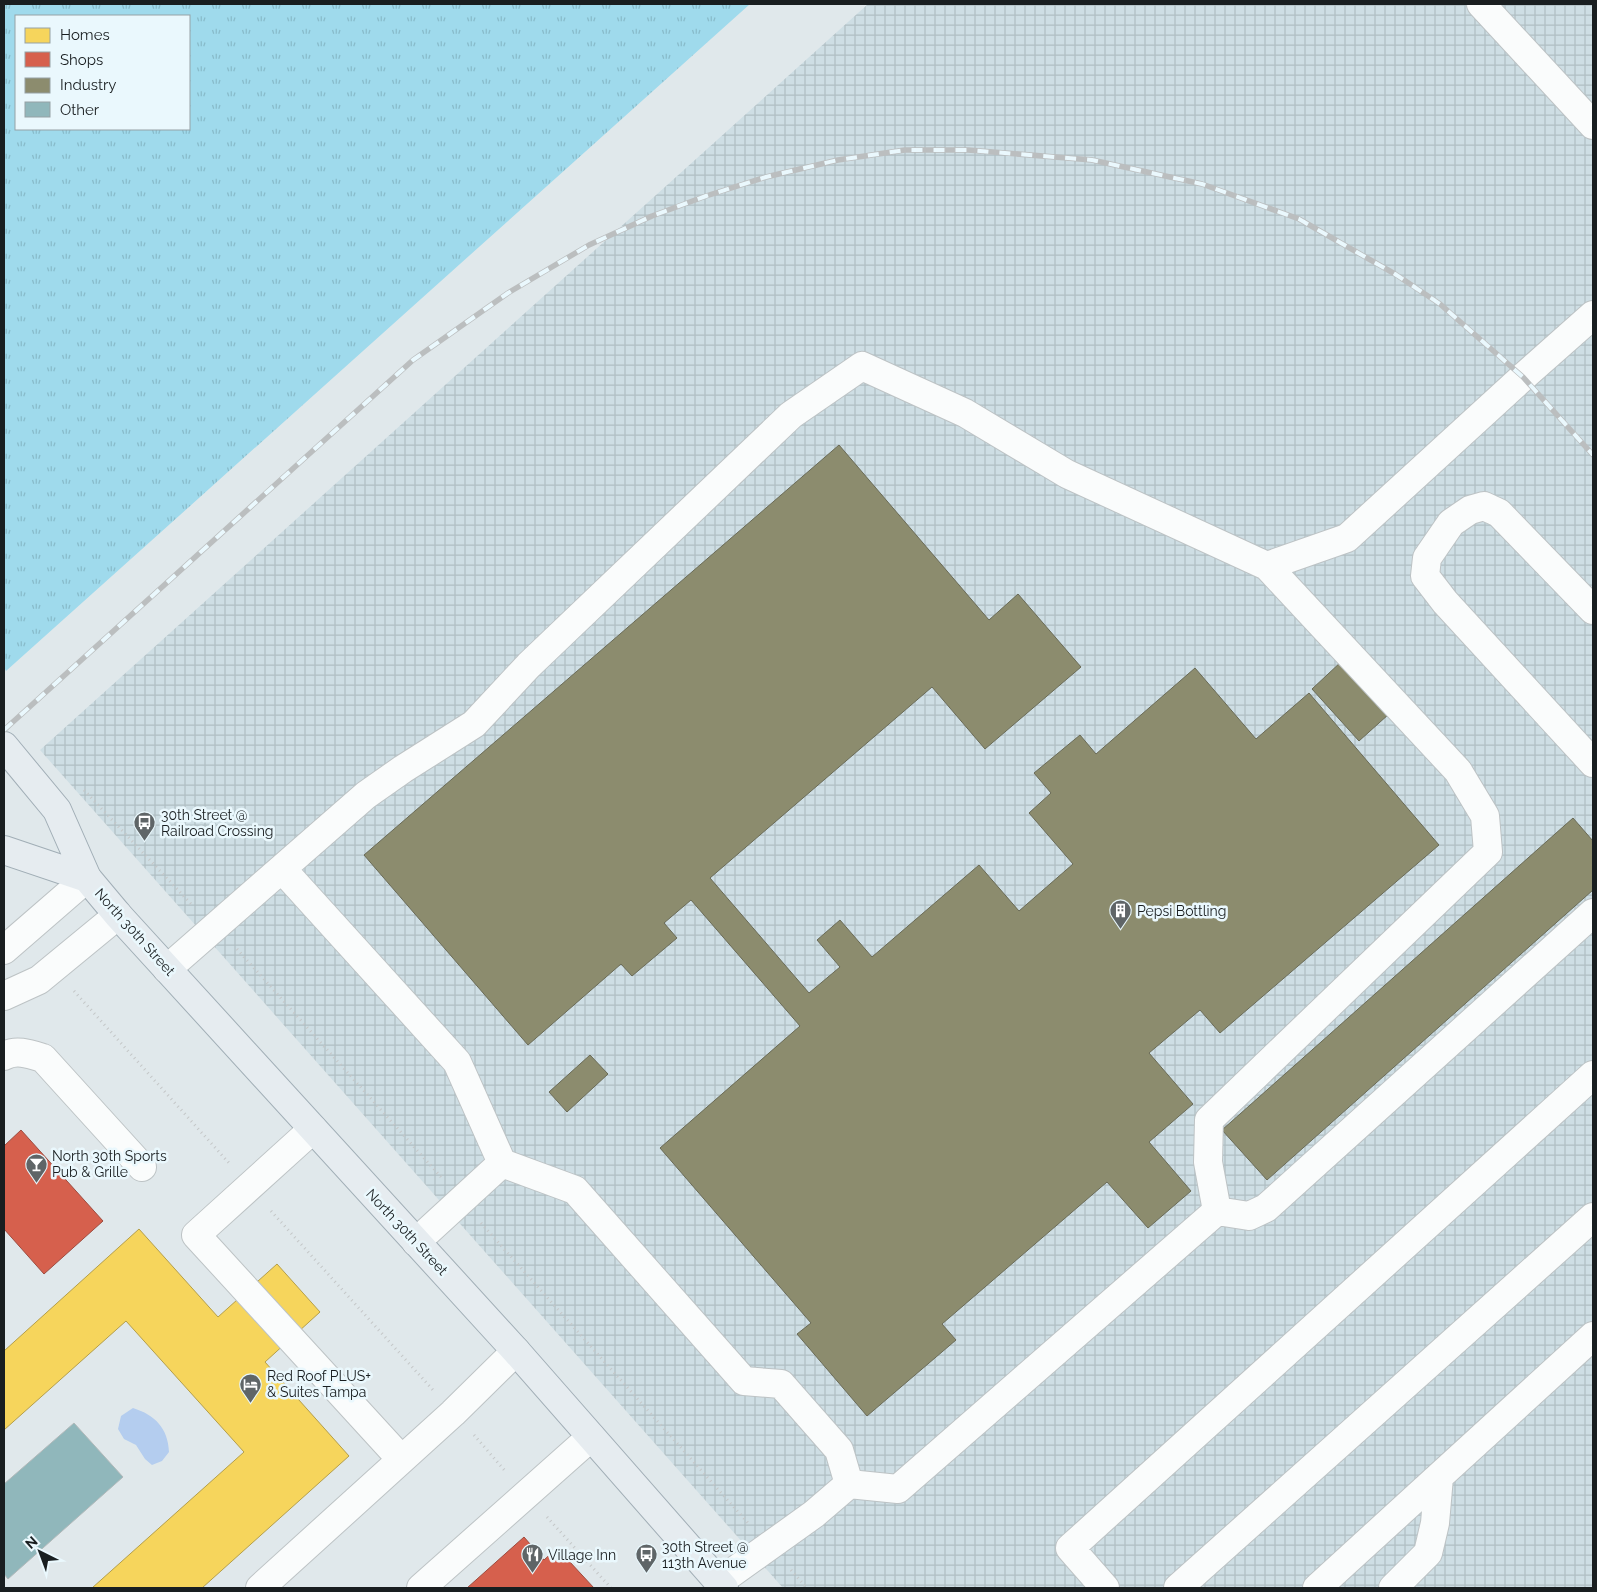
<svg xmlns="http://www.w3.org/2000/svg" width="1597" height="1592" font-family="Raleway,sans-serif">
<defs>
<pattern id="industrial-grid" width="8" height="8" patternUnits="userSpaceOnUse" patternTransform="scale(1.25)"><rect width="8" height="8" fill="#cedee4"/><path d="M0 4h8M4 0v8" fill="none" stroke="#b0bec3"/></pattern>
<pattern id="grass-tufts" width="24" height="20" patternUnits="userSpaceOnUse" patternTransform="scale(1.25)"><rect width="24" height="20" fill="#9fdaec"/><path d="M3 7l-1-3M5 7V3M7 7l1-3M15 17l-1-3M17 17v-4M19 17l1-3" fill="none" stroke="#88bbca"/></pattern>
</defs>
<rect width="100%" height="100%" fill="#e0e8eb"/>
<path fill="url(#industrial-grid)" d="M868,4h725v1584h-810l-743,-838z"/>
<path fill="url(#grass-tufts)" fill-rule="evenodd" d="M4,4h746l-744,667 -2,-4zM16,16h173v113h-173z"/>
<path fill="#b4cdef" d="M133,1408c22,7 35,20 36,44l-7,9 -10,4 -7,-6 -9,-14 -12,-6 -6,-10 3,-13z"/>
<path fill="#f6d55c" stroke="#b49e4a" d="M139,1229l79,88 59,-53 43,48 -55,50 84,94 -147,132h-110l152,-136 -118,-131 -122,109v-79z"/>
<path fill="#d6604d" stroke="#9d4c40" d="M21,1130l82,91 -59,53 -40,-45v-83z
M524,1537l20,23 13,-12 37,40h-127z"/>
<path fill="#8c8c6e" stroke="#6a6b57" d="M839,445l150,175 29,-26 63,73 -96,82 -53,-62 -222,191 99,115 31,-26 -23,-27 23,-20 32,37 107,-92 40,46 54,-47 -44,-51 22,-20 -17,-20 46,-38 16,19 99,-86 61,71 53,-46 130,152 -219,188 -20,-23 -51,43 44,51 -44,38 42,49 -43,37 -41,-46 -165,142 14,16 -89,76 -70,-82 14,-11 -151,-175 140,-122 -109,-126 -27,23 13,15 -45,38 -11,-12 -93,81 -164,-190z
M1342,661l47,53 -30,27 -47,-52z
M1573,818l20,23v49l-326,290 -45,-50z
M590,1055l18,19 -41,38 -18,-20z"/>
<path fill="#90b7bb" stroke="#b2b9ba" d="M74,1423l49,54 -115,102 -4,-5v-90z"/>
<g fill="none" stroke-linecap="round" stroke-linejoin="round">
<defs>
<path id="minor" d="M1481,4l112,121
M1593,610l-94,-97 -15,-7 -14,4 -19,13 -24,35 -2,18 20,26 148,161
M282,869l175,193 45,101 -86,79
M4,950l83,-72
M167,969l199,-174 37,-26 71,-45 55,-59 262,-250 71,-49 103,47 102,61 200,92 80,-28 176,-161 70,-62
M4,996l35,-16 79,-65
M4,1056c12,-7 26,-2 39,2l99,109
M313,1129l-117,106 205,224
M502,1163l73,27 169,191 37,3 58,66 10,34 49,5 319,-278 32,5 17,-8 327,-295
M1217,1211l-9,-49 1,-42 279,-268 -3,-36 -27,-45 -191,-205
M719,1582l95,-68 35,-30
M260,1588l193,-175 63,-62
M421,1588l170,-151
M1105,1588l-35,-40 523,-473
M1178,1588l415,-371
M1317,1588l276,-252
M1393,1588l35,-35 7,-30 4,-46"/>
<path id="major" d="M4,746l53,64 30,68 31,37 398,436 208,237
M4,850l83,28"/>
</defs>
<use href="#minor" stroke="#bdc3c5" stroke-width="30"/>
<use href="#major" stroke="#a1aeb6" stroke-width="30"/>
<path stroke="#c4c7c8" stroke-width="3" stroke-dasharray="1 4" stroke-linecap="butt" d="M84,790l109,116
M237,949l204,228
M74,991l155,172
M271,1211l162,179
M481,1223l267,300
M474,1435l32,37
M547,1517l64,71
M791,1570l16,18"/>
<use href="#minor" stroke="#fafcfc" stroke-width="28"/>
<use href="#major" stroke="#e6ecf0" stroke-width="28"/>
<defs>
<path id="rail" d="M4,730l409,-370 95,-67 81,-48 63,-29 54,-20 60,-19 72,-17 67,-10h63l124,10 110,24 97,35 96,55 45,30 83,73 70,78"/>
</defs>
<use href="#rail" stroke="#bbbebf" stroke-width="5.5"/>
<use href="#rail" stroke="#eaf8fd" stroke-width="4" stroke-dasharray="11" stroke-linecap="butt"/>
</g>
<defs>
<symbol id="bus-pin" viewBox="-11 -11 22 30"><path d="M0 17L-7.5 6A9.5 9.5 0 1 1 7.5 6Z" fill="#5f6567" stroke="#eaf8fd"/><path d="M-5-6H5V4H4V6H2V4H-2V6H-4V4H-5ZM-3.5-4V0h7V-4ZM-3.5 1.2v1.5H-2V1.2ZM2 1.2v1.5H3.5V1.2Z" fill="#fff"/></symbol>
<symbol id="building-pin" viewBox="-11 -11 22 30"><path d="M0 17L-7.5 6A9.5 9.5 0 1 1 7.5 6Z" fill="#5f6567" stroke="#eaf8fd"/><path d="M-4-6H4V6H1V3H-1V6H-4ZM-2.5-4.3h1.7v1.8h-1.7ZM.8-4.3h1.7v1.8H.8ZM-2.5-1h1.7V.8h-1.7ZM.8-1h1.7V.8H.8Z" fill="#fff"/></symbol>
<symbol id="bar-pin" viewBox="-11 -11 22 30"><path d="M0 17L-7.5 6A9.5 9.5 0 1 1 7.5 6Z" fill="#5f6567" stroke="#eaf8fd"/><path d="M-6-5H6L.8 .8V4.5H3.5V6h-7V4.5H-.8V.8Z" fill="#fff"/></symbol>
<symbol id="hotel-pin" viewBox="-11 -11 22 30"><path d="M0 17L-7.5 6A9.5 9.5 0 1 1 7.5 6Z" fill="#5f6567" stroke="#eaf8fd"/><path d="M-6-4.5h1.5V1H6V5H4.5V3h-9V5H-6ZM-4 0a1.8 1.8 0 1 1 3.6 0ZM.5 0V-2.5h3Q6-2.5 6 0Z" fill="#fff"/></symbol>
<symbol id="restaurant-pin" viewBox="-11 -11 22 30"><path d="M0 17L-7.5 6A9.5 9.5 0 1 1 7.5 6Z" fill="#5f6567" stroke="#eaf8fd"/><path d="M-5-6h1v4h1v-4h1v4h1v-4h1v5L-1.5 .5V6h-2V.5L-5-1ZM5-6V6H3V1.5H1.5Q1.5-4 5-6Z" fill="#fff"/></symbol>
</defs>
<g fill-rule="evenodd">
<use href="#bus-pin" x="132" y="810" width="25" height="34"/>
<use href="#building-pin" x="1108" y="898" width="25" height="34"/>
<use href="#bar-pin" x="24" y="1152" width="25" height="34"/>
<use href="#hotel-pin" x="238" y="1372" width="25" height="34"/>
<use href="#restaurant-pin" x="520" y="1542" width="25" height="34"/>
<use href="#bus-pin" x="634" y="1542" width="25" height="34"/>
</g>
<g text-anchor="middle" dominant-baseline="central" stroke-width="5" stroke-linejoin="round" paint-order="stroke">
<g font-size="14" fill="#191e20" stroke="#eaf8fd" text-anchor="start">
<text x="161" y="815">30th Street @<tspan x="161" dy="16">Railroad Crossing</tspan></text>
<text x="1137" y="911">Pepsi Bottling</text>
<text x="52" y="1156">North 30th Sports<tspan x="52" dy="16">Pub &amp; Grille</tspan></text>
<text x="267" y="1376">Red Roof PLUS+<tspan x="267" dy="16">&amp; Suites Tampa</tspan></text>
<text x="662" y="1547">30th Street @<tspan x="662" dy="16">113th Avenue</tspan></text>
<text x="548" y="1555">Village Inn</text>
</g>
<g font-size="14" fill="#191e20" stroke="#eaf8fd">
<text transform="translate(135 932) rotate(48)">North 30th Street</text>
<text transform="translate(407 1232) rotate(47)">North 30th Street</text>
</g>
</g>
<rect width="1597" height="1592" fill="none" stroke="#191e20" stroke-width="10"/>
<rect x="15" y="15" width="175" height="115" fill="#eaf8fd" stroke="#96a1a5"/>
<rect x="25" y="28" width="25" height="15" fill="#f6d55c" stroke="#96a1a5"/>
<text x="60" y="40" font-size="15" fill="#191e20">Homes</text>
<rect x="25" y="52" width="25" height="15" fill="#d6604d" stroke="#96a1a5"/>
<text x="60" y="65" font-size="15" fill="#191e20">Shops</text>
<rect x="25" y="78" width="25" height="15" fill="#8c8c6e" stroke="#96a1a5"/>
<text x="60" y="90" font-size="15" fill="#191e20">Industry</text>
<rect x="25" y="102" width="25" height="15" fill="#90b7bb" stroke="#96a1a5"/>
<text x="60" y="115" font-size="15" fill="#191e20">Other</text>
<g transform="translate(40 1552) rotate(318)" stroke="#eaf8fd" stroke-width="4" paint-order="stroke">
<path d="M0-4L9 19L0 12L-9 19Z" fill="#191e20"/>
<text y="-8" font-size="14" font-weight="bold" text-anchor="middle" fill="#191e20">N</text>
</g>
</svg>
